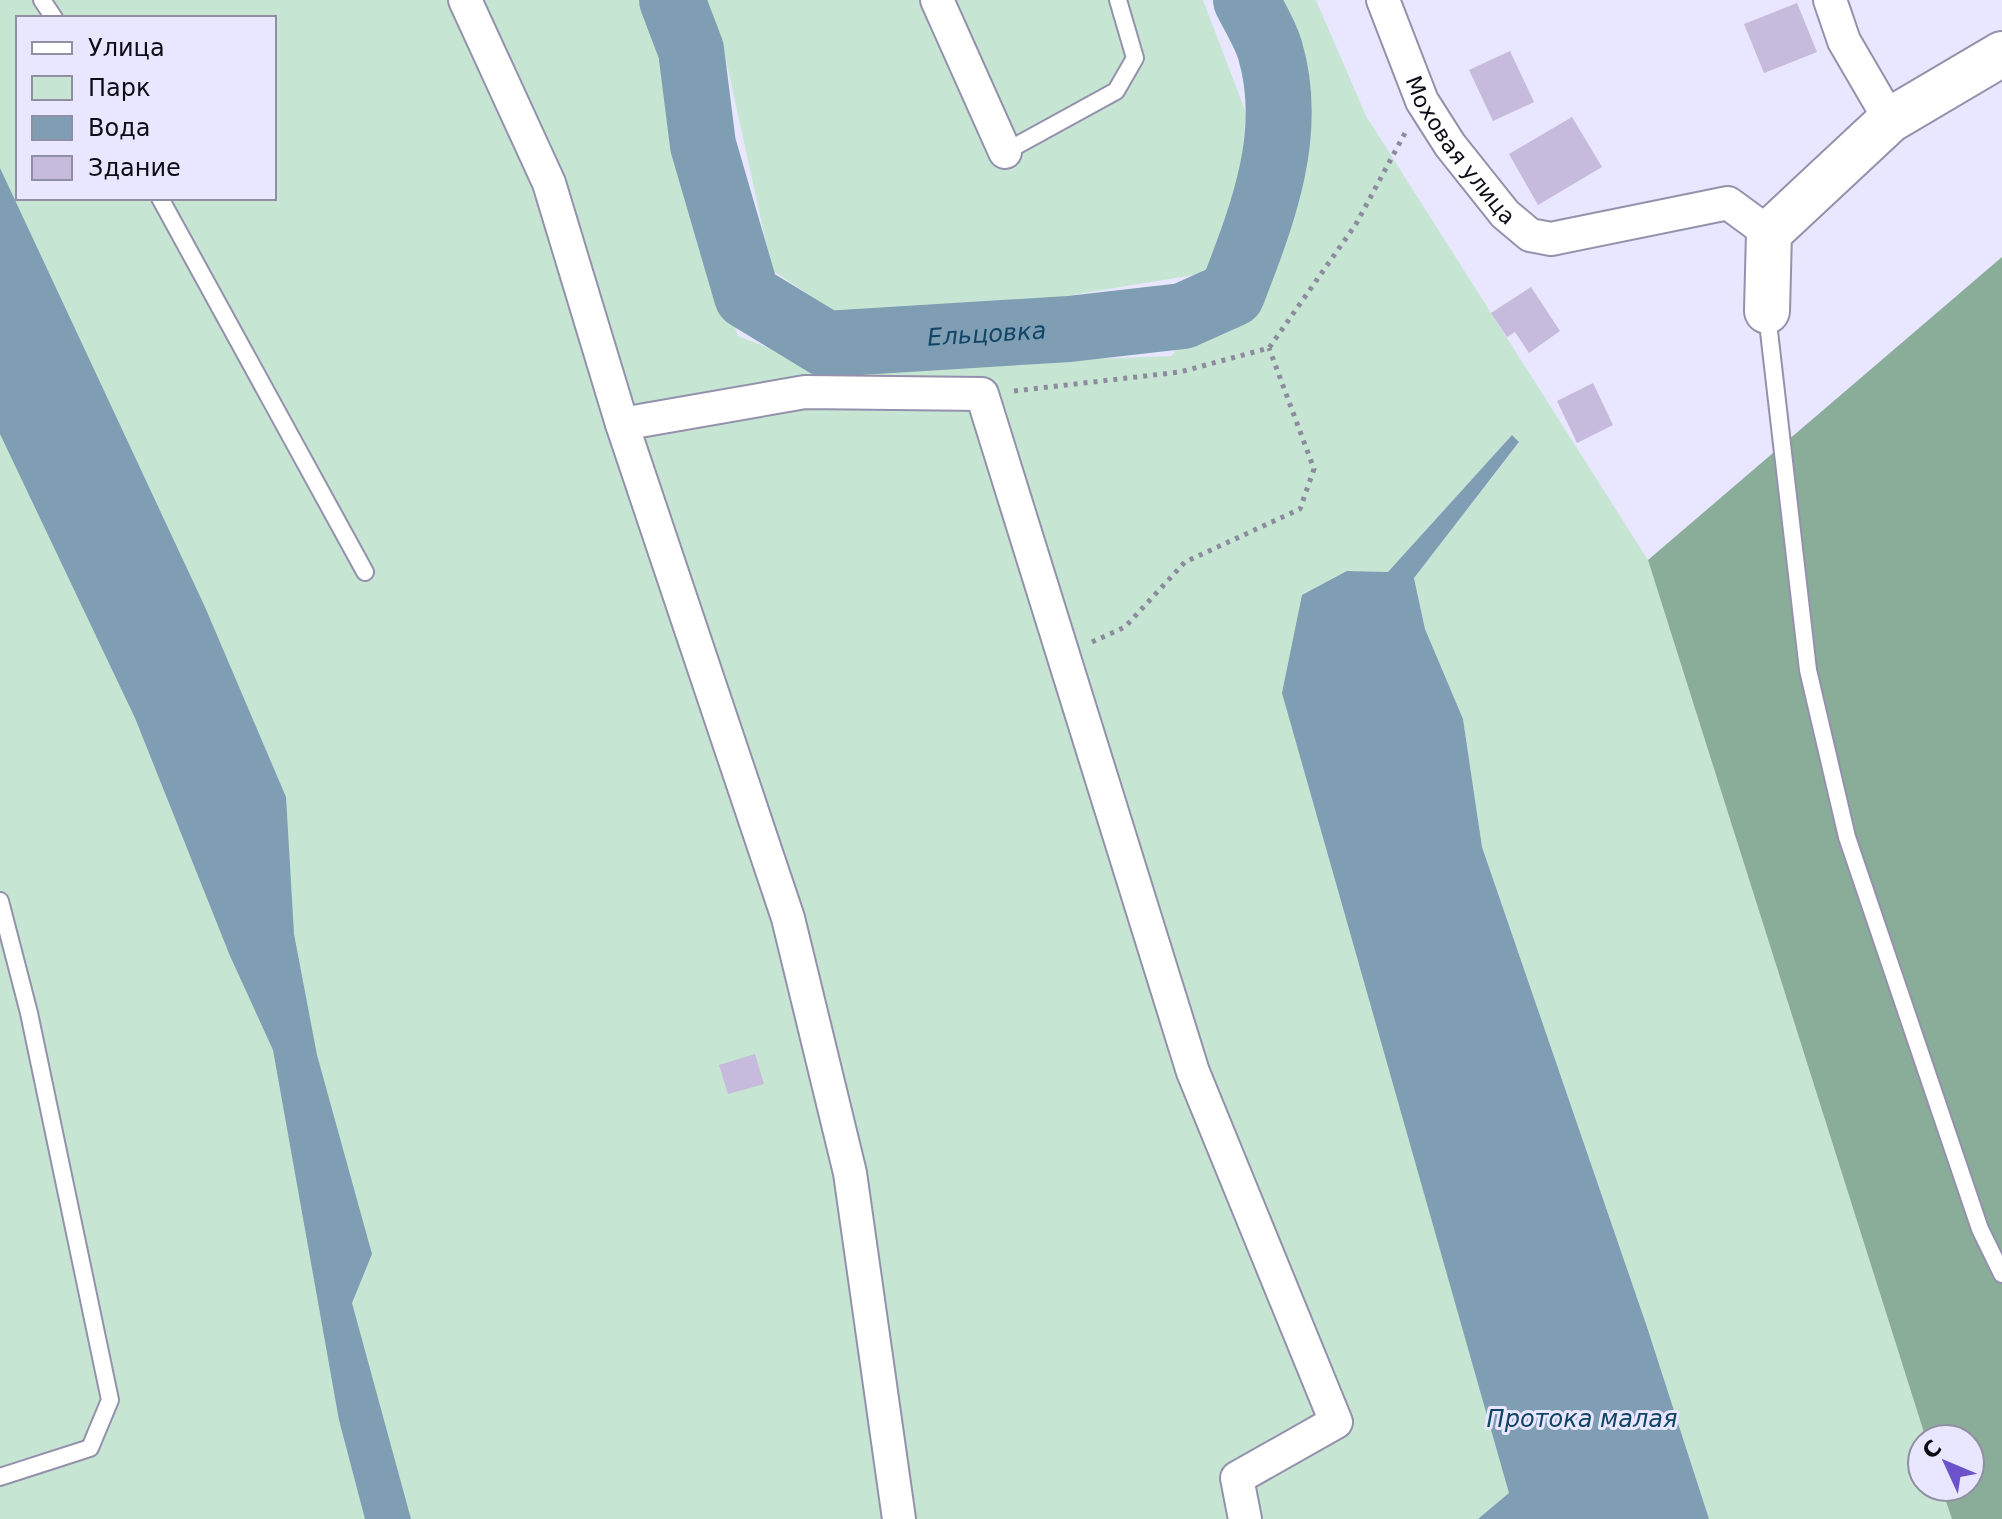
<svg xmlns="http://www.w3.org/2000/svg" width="2002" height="1519" font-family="'DejaVu Sans',sans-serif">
<rect width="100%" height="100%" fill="#e9e6ff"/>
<path fill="#c6e5d3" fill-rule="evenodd" d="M0,0h647l25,92 23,125 43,119 85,33 349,-13 75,-131 16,-176 -16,-49h69l50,116 282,444 278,879h-4v48h19l11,32h-243l-62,-192 -165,-480 -19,-128 -38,-90 -11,-52 105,-134 -7,-8 -124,137 -41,-1 163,922 -32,26h-1478zM18,18h256v180h-256z
M706,0h497l43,113 -7,78 -33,82 -183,30 -190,8 -61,-41 -48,-219z"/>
<path fill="#8aad9a" d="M2002,257v1262h-50l-11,-32h29v-48h-44l-278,-879z"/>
<path fill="#7f9db3" d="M0,168l205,439 81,190 8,137 23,121 55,199 -20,49 59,216h-46l-26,-99 -66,-370 -43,-94 -95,-238 -135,-284z
M1512,435l7,7 -105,136 11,51 38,90 19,128 165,480 62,192h-231l31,-26 -227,-800 20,-98 45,-24 41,1z"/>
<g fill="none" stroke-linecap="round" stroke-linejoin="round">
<path stroke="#7f9db3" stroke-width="66" id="s1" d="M672,0l19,50 12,95 44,151 79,48 243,-15 114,-13 49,-22c30,-78 63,-160 38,-244 -5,-17 -16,-34 -24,-50"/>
</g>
<path fill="#c6bbdc" d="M1797,3l20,49 -53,21 -20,-49z
M1510,51l24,51 -41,19 -24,-51z
M1572,117l30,50 -64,38 -29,-51z
M1531,287l29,44 -31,22 -14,-21 -8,5 -16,-24z
M1593,383l20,42 -36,18 -20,-42z
M755,1054l9,30 -36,10 -9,-29z"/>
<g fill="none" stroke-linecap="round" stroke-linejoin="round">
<defs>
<path id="lane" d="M42,0l12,18
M1005,152l111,-61 19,-33 -17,-58
M160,198l205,374
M1767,314l41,356 39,167 133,392 22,45
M0,901l29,112 81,387 -20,48 -90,29"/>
<g id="street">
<path d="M465,0l84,183 73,241 166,494 62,255 49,346"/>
<path d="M937,0l68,152"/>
<path id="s2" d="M1383,0l39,101 28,44 55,69 25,21 21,4 177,-36 41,30"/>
<path d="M1830,0l14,41 46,79"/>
<path d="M622,424l183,-32 177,2 211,678 143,350 -99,56 8,41"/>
</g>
<path id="secondary" d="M1767,311l2,-78 121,-113 112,-66"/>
</defs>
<use href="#lane" stroke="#9491ac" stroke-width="20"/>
<use href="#street" stroke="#9491ac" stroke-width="36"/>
<use href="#secondary" stroke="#9491ac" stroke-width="48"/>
<path stroke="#8d8b9e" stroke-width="5" stroke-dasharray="4 6" stroke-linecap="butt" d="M1014,391l166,-19 89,-24 87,-124 49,-91
M1092,642l33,-15 60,-65 115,-53 14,-40 -45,-121"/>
<use href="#lane" stroke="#fff" stroke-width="16"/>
<use href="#street" stroke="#fff" stroke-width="32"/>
<use href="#secondary" stroke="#fff" stroke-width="44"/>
</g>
<g text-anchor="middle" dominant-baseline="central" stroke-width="6" stroke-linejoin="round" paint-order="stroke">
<g font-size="22" fill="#0e0c16" stroke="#e9e6ff">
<text stroke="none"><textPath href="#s2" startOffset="170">Моховая улица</textPath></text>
</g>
<g font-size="24" font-style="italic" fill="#104566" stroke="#e9e6ff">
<text stroke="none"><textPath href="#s1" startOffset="560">Ельцовка</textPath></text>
<text x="1582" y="1419">Протока малая</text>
</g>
</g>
<rect x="16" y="16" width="260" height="184" fill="#e9e6ff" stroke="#918fa2" stroke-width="2"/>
<rect x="32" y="42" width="40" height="12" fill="#ffffff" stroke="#918fa2" stroke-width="2"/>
<text x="88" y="56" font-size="24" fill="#0e0c16">Улица</text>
<rect x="32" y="76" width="40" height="24" fill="#c6e5d3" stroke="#918fa2" stroke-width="2"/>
<text x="88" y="96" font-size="24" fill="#0e0c16">Парк</text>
<rect x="32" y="116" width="40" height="24" fill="#7f9db3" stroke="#918fa2" stroke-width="2"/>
<text x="88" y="136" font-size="24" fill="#0e0c16">Вода</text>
<rect x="32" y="156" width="40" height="24" fill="#c6bbdc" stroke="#918fa2" stroke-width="2"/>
<text x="88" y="176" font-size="24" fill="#0e0c16">Здание</text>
<g transform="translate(1946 1463) rotate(314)"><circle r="38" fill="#e9e6ff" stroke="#918fa2" stroke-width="2"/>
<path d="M0-6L14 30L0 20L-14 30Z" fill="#6c53cc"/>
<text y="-12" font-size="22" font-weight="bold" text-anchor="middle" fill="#0e0c16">С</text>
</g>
</svg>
